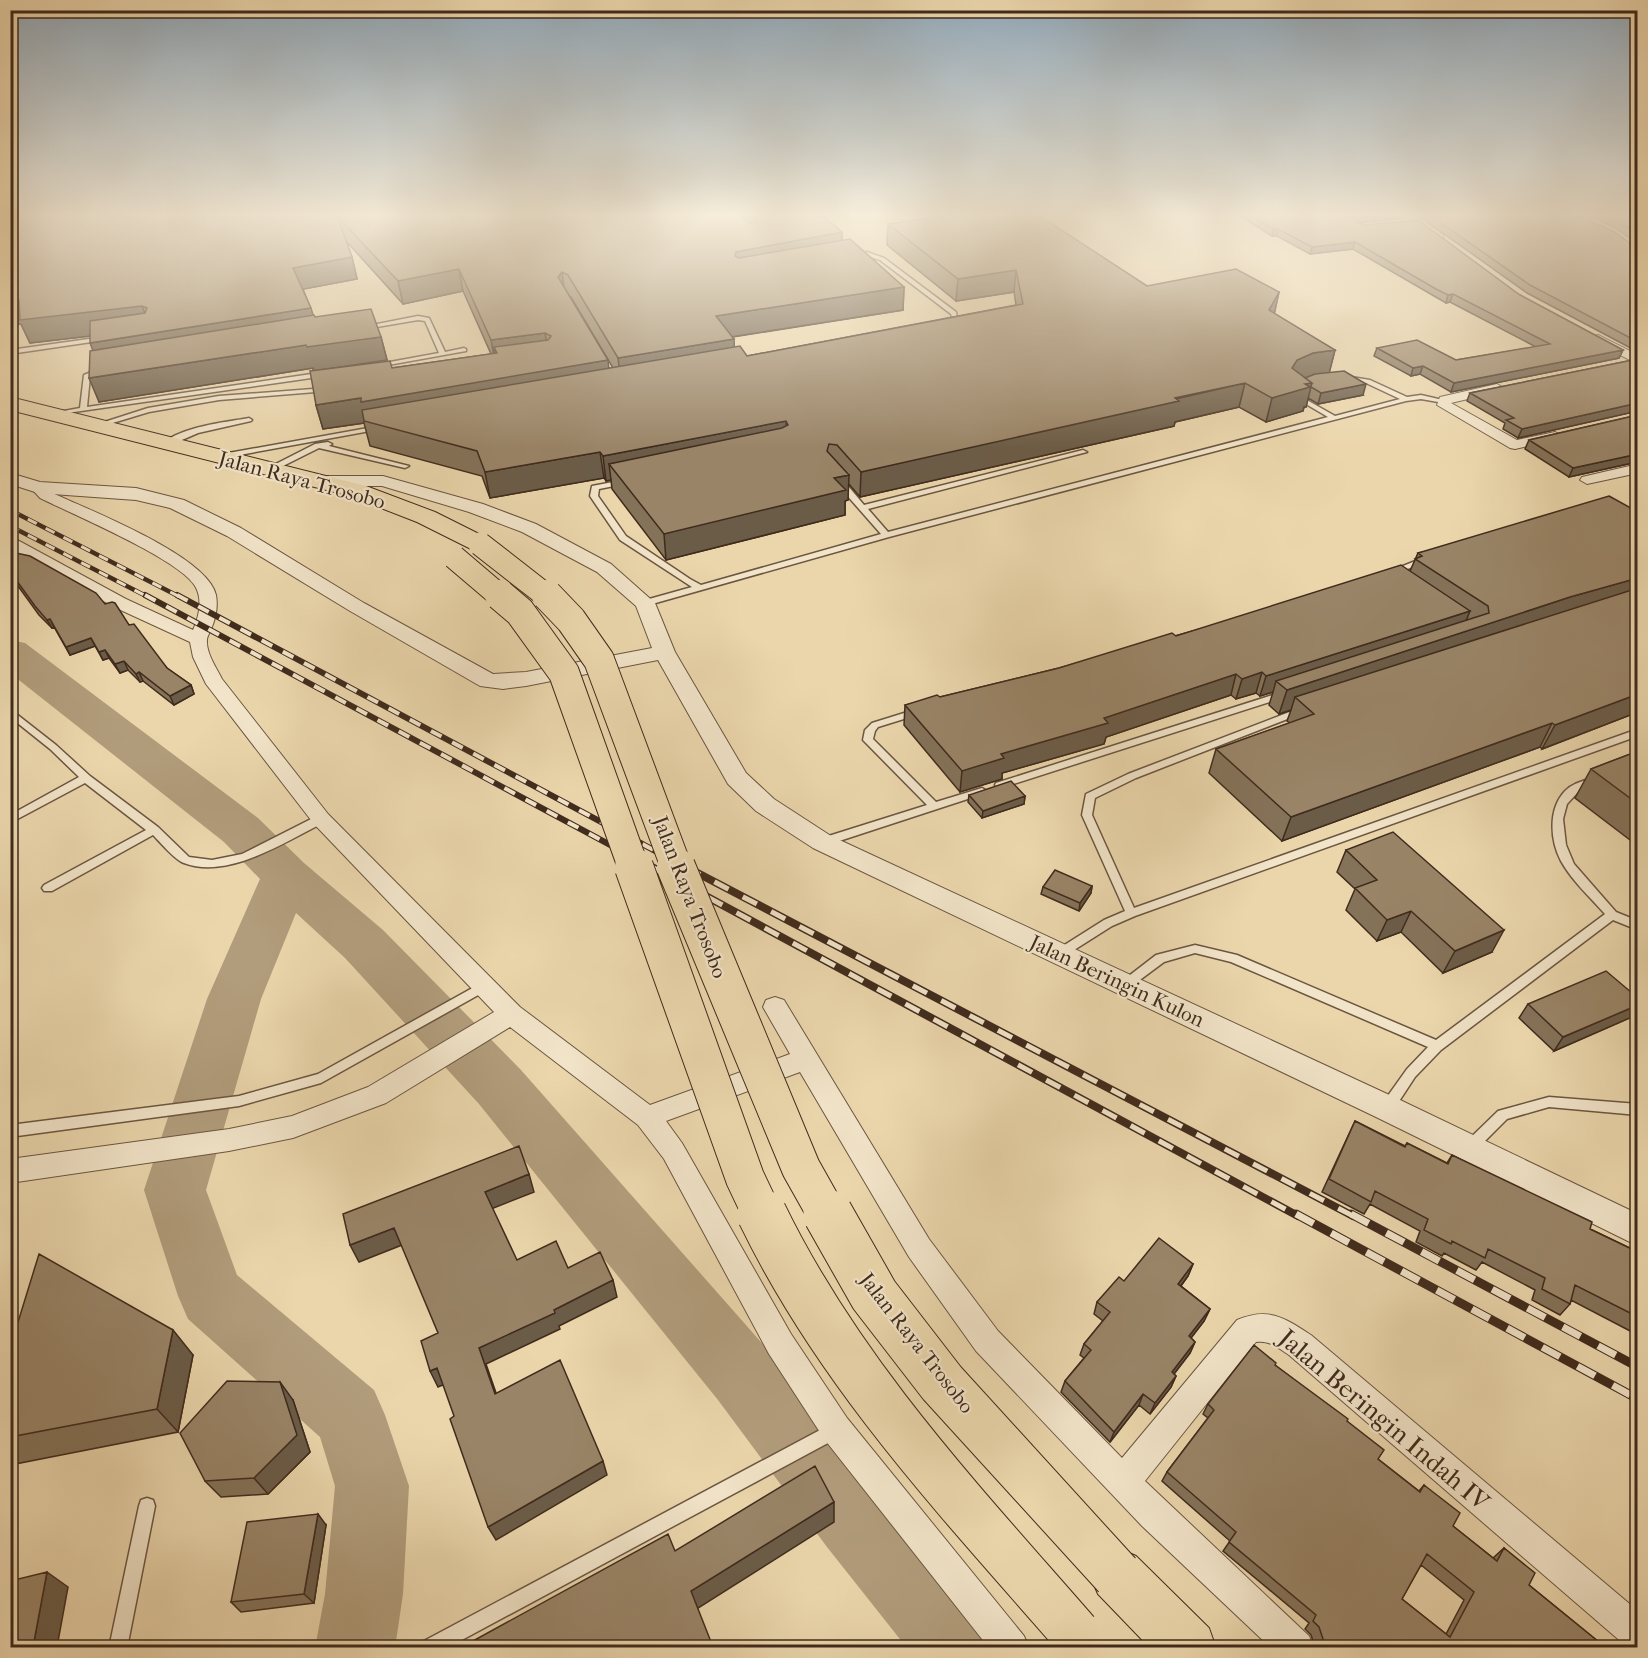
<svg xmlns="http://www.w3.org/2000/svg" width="1648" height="1658" font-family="'IM FELL French Canon',serif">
<rect width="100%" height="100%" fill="#ebd6ac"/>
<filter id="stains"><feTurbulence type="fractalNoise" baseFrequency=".00333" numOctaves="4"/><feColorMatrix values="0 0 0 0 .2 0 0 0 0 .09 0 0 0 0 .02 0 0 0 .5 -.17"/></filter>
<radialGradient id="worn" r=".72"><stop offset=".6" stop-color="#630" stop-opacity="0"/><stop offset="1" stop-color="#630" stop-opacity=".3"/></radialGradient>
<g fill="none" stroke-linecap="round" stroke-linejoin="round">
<path fill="#b19c7b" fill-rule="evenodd" d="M10,640l15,3 233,175 46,45 79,67 138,140 247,280 113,143 105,127 12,28h-91l-80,-101 -109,-147 -239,-296 -134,-146 -49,-45 -35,86 -55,191 31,85 137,115 11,25 24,71 -6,108 -8,54h-80l10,-54 10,-108 -15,-49 -132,-118 -10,-23 -34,-106 63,-191 53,-120 -36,-37 -214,-169z"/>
<defs>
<path id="service" d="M867,252l17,6 72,54 2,10 -11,2v-2l6,-2 -2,-6 -71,-54 -13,-4 -15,2 -3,-2z
M418,316l11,2 16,34 19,-4 2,1v2l-89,16v-2l2,-1 60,-11 -14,-32 -7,-1 -53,9 -3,-2z
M103,337l3,2 -1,1 -95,14v-4z
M101,368l3,2 -1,1 -13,5 -3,31 238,-35 3,2 -3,2 -272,39v-2l27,-5 4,-33z
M1345,376l25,4 37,17 14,-2 26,6 -3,2 -23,-4 -15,2 -517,136 -244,69 -4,-3 1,-2 50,-14 -72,-47 -30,-44 2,-10 37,-7v4l-30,6 -1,7 28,40 64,43 11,6 180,-51 -44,-50v-4h6l21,25 219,-55 4,2 -219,57 20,23 440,-115 -34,-20v-2h4l37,21 65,-17 -34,-16 -23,-4 -1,-1z
M326,388l3,2 -1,1 -109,9 -70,12 -53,16 -4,-2 56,-18 71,-12z
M249,418l3,2 -1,1 -53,12 -30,13 -7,-2c24,-18 60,-21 88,-26z
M379,426l4,2 -2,1 -158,29 -4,-2 4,-2z
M328,442l4,2 -3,2 80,20 -4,2 -86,-20 -48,24 -7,-2 51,-26z
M1423,558h3l4,2 -35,14h-3l-4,-2z
M1282,692l3,1 2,2 -2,2 -281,90h-8l-1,-2 1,-2z
M1300,708l5,3 -2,2 -167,65 -41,20 -3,17 42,93 504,-179v7l-503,180 -23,10 -49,31h-8l-2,-3 2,-3 49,-31 21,-9 -43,-96 4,-21 42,-20z
M10,709l46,36 34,31 68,51 31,30 23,3 30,-6 75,-38 4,-1 5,4 -1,3c-39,19 -96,58 -141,41 -9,-3 -23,-20 -31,-28l-101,56h-8l-2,-3 2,-3 102,-55 -61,-47 -75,40v-8l69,-38 -29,-28 -40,-32z
M917,709l3,1 2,2 -2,2 -42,13 -3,4 -2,8 63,63 46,-14 5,3 -1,2 -159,52h-8l-1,-3 1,-3 108,-34 -64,-65 2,-10 7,-7z
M1594,778l4,1 1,2 -1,2 -19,8 -12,13 -4,15 3,26 8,19 42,48 22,9v9l-25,-10 -172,130 -26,27 -23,35 -5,2 -5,-2 -1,-4 1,-4 25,-35 21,-22 -197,-85 -36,-9 -31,9 -35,26 -4,2 -4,-2 -2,-3 2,-3 35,-27 39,-10 42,10 199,85 169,-126c-15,-17 -33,-33 -44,-53 -11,-21 -13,-52 4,-70 7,-7 19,-11 29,-13z
M485,981l4,2 2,3 -2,3 -168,94 -82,23 -229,31v-12l229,-29 79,-22z
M1549,1097l89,7v11l-89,-8 -42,12 -32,32 -5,2 -5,-2 -2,-4 2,-4 33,-32z
M835,1422l6,2 2,6 -2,6 -394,212h-28l3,-6z
M147,1498l6,2 2,6 -28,142h-18l30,-142 2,-6z"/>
<path id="minor" d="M1405,216h11l28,20 -1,2h-8z
M1598,335l40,20v9l-44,-22 -2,-3 2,-3z
M1497,384l7,4 -2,3 -51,12 66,37 38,-8 7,4 -2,3 -45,10 -5,-1 -73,-43 3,-8z
M1638,464v9l-51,11 -7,-4 2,-3z
M38,482l5,2 7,8c37,17 158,64 166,103 2,11 0,22 -4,32 -1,4 -5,9 -5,13 -1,13 9,27 15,39l106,135 192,193 130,98 140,-51 -27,-47 3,-7 9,-3 9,3 145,239 69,92 124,127 115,-138c32,-13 46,-3 74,15l327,276v37l-12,-2 -337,-291c-11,-7 -19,-15 -33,-13l-111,139 164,155 5,12h-43l-129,-122 -166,-175 -67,-94 -109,-185 -134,49 16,22 109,191 56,84 177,218 5,12h-40l-164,-208 -56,-86 -105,-195 -26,-34 -128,-98 -124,76 -93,35 -64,13 -219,32v-24l219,-30 63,-13 76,-29 126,-75 -180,-188 -108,-140 -13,-27 -3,-15 -76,-35 -104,-59v-12l116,63 67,31c6,-13 10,-31 2,-44 -16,-27 -123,-72 -155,-88l-10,-11z"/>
<path id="tertiary" d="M10,473l30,9 96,6 48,12 57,28 123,75 129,71 33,-2 126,-24 -16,-42 -39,-34 -75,-40 -53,-20 -87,-26h-65l-6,-1 -3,-4 3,-4 6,-1h66l100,28 53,20 75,40 44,39 20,49 71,121 28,26 57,37 567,263 240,115v32l-262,-129 -563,-269 -57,-37 -28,-27 -70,-124 -132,26 -23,3 -23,-3 -130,-75 -123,-75 -57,-28 -34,-8 -98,-7 -28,-9z"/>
<path id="trunk" d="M10,397l356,89 69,26 54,27 4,5 -4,5 -9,3 -9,-3 -54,-27 -67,-26 -340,-86z
M1117,1548l19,8 73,72 7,20h-66l-52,-54 -8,-19 8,-19z"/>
</defs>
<use href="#service" stroke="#6b5641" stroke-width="3"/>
<use href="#minor" stroke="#6b5641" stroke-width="2"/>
<use href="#tertiary" stroke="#6b5641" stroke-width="2"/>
<use href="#trunk" stroke="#402b1d" stroke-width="2"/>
<use href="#service" fill="#f2e4c9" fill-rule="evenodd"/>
<use href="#minor" fill="#f2e4c9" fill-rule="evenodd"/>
<use href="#tertiary" fill="#f2e4c9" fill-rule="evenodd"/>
<use href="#trunk" fill="#ebd6ac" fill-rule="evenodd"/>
<defs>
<path id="rail-far3" d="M10,510l170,87
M10,526l138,71"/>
<path id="rail-far2" d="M145,595l510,274
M177,595l512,274"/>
<path id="rail-far1" d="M652,867l646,349
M686,867l667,349"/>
<path id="rail" d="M1296,1214l342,185
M1351,1214l287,153"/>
</defs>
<use href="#rail-far3" stroke="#402b1d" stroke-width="4.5"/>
<use href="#rail-far2" stroke="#402b1d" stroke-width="6"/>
<use href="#rail-far1" stroke="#402b1d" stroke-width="8"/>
<use href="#rail" stroke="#402b1d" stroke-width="9"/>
<use href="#rail-far3" stroke="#f2e4c9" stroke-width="3" stroke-dasharray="10" stroke-linecap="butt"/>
<use href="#rail-far2" stroke="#f2e4c9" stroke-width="4" stroke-dasharray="12" stroke-linecap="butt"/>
<use href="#rail-far1" stroke="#f2e4c9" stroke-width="5" stroke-dasharray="16" stroke-linecap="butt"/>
<use href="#rail" stroke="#f2e4c9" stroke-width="7" stroke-dasharray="20" stroke-linecap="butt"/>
<defs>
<path id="trunk-bridge-far3" d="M480,544l68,53
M454,557l47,40"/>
<path id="trunk-bridge-far2" d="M500,595l20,17 44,61 70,196
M547,595l24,25 28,40 78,209"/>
<path id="trunk-bridge-far1" d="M634,867l111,311 18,38
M676,867l125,301 27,48"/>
<path id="trunk-bridge" d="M762,1214c77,159 198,287 313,419
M828,1214l46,81 68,88 175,192"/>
</defs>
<use href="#trunk-bridge-far3" stroke="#402b1d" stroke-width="25" stroke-linecap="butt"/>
<use href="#trunk-bridge-far2" stroke="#402b1d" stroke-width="32" stroke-linecap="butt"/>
<use href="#trunk-bridge-far1" stroke="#402b1d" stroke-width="40" stroke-linecap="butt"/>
<use href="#trunk-bridge" stroke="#402b1d" stroke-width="51" stroke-linecap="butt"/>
<use href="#trunk-bridge-far3" stroke="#ebd6ac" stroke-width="23"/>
<use href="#trunk-bridge-far2" stroke="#ebd6ac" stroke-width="30"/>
<use href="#trunk-bridge-far1" stroke="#ebd6ac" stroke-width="38"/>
<use href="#trunk-bridge" stroke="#ebd6ac" stroke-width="49"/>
</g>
<path fill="#847259" stroke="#402b1d" stroke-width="1.5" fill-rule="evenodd" d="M10,216h813l19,16v9l62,46 -1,23 -170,27 1,10 13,9 269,-51 -2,-13 -58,9 -69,-56 1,-21 259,62 132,6 -5,22 61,36 -6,22 34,23 -45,9 -10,-6 -2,9h-2l-1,4 -37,11 -27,-15 -64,15 -1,4 -314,71 -12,-14v17l-3,1v14l-179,45 -54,-71 -1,-9 -5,1 -2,-3 -114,20 -8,-22 -112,-30 -6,-23 -41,6 -7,-24 -3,-37 -214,34 -6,-52 -3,-14 -60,7 -9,-19zM346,241l57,63 60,-13 28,63 -99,14 -63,1 58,-9 -6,-23 -66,-20 -2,-2 -10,-26 54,-10 -5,-22zM569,296l2,1 42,71h-4z
M1240,216h165l-1,2 -44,5 160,72 103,55 -4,8 -168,34 -31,-18 -9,2 -37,-20 3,-8 79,12 80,-13 -86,-45 -4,1 -12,-7 -81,-47 -43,5 -33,-18h-5z
M1419,216h159l60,33v103l-111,-59z
M1582,216h56v28l-24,-17 -20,-9z
M1638,359v52l-120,27 -15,-9 2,-6 -38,-22 3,-8z
M1638,415v47l-69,15 -44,-28 4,-9z
M1638,512v200l-96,37 -2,-2 -258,94 -73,-68 7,-24 74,-26 -3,-2 4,-11 -12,4 -10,-9 4,-13 -13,4 -4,-3 -20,6 -5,-4 -125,42 -2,7 -102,29v6l-42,13 -56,-67 1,-20 35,-8 119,-29 351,-97 8,-18z
M10,555l95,49 24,21 38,43 24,17 3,9 -20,11 -31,-24 -3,1 -12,-12 -8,3 -11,-15 -6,2 -8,-14 -25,9 -16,-28 -2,1 -13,-13 -21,-29 -8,3z
M1638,751v95l-63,-48 16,-29z
M969,795l56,1 -1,8 -42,14 -14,-16z
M1346,850l146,102 -49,21 -42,-41 -24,9 -31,-31 9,-21 -18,-17z
M1092,886l-1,7 -12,18 -38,-17 2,-7z
M1638,998v11l-6,8 -78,34 -35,-33 9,-14z
M1355,1121l50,25 2,-3 40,20 5,-8 138,74 48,23v91l-6,-3 2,-7 -63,-33 -1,4 -10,11 -28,-15 3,-10 -53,-28 -6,8 -32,-17 -2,3 -26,-14 4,-11 -50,-27 -6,10 -42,-22z
M1193,1264l-5,12 -7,10 29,23 -6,12 -13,17 4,4 -5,11 -16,21 2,2 -5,11 -21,27 -11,-9 -29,37 -49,-50 4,-11 19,-23 -4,-3 4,-11 19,-23 -9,-7 3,-12 27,-21z
M10,1348l183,7 -15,77 -168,33z
M1275,1365l72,56 31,38 41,32 5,-6 29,41 40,32 11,-10 25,37 76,62h-290l-4,-12 -6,-6 4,-6 -86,-72 7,-10 -68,-60 5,-9 41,-54 -5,-4 5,-10zM1421,1565l43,35 -18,34 -44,-35z
M293,1400l17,52 -42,42 -47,3 -16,-16z
M326,1525l-12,78 -73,9 -10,-10z"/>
<path fill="#6b5c48" stroke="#402b1d" stroke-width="1.5" d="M1362,216h43l-1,2 -43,4 -6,6 2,-7z
M1274,229h4l-1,7h-5z
M842,232v22l-106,24 -1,-22 1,-4z
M1355,242l-2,7 -43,5 2,-7z
M352,257l5,22 -58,11 -6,-22z
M459,269l4,22 -60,13 -5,-23z
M1016,270l-2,22 -58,9 2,-22z
M562,272l3,22 -7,-17z
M904,287l-1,23 -185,29 -2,-23z
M1279,292l-5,23 -5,-5z
M1453,294l-3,8 -4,1 2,-8z
M19,300l123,6 9,23 -121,14 -9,-19 -11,1v-24z
M311,308l6,22 -218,36 -9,-23z
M545,333l4,23 -52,-3 -3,-6 3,16h-2l-4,-23z
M381,337l6,23 -73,11 -1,-3 -214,34 -10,-24 217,-33z
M734,339l1,23 -114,20 -3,-24z
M1335,350l-6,24 -39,10 2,-16 5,-8 16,-7z
M1623,350l-4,8 -168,34 3,-9z
M608,360l2,23 -246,38v2l-41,6 -7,-24z
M1423,366l-3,8 -9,2 2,-8z
M1245,383l-6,24 -64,15 -1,4 -314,71 1,-25z
M1312,383l-6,24h-2l-1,4 -37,11 6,-24 33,-14z
M1366,384l-3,11 -45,9 3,-11z
M1638,403v8l-120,27 4,-9z
M786,421l1,25 -178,18 2,16 -5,1 -3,-25z
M600,452l4,26 -114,20 -5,-26z
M1638,454l-1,8 -68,15 4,-9z
M849,475l-1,25 -3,1v14l-179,45 -2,-26 170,-56z
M14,577l4,9 -8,3v-10z
M1638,578l-1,19 -342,100 -4,13 -12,4 8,-24 283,-93z
M1470,611l-8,20 -186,50 -3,11 -13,4 6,-20z
M50,619l4,8 -2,1 -5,-8z
M91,638l4,8 -25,9 -4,-8z
M105,650l4,8 -6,2 -4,-8z
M124,661l4,9 -8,3 -5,-9z
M139,672l4,9 -3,1 -4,-8z
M1262,672l-6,21 -20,6 6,-20z
M1236,674l-5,21 -125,42 -2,7 -102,29v6l-42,13 2,-21 39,-17 103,-36z
M191,685l3,9 -20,11 -4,-9z
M1638,694v18l-96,37 13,-24z
M1552,723l-12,24 -258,94 9,-24z
M1025,796l-1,8 -42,14 1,-7z
M1092,886l-1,7 -12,18 1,-8z
M1411,911l-10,21 -24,9 10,-21z
M1504,930l-12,22 -49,21 12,-22z
M1638,1005v4l-6,8 -78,34 9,-14z
M529,1174l5,18 -43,17 -6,-17z
M394,1228l8,17 -43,17 -9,-17z
M1193,1264l-5,12 -15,20 5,-12z
M613,1280l4,17 -58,29 1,3 -74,35 16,46 -7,-16 -16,-46z
M1210,1309l-6,12 -21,27 6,-12z
M173,1330l20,25 -15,77 -21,-23z
M1195,1342l-5,11 -23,30 5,-11z
M437,1368l8,16 -7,3 -8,-16z
M1176,1376l-5,11 -21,27 5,-11z
M280,1382l13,18 17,52 -42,42 -14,-16z
M1143,1394l-4,11 -29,37 4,-10z
M603,1461l4,14 -111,65 -8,-13z
M834,1502v20l-139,88 -4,-19z
M318,1514l8,11 -12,78 -10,-9z
M47,1572l21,15 -11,60h-24z"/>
<path fill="#998467" stroke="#402b1d" stroke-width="1.5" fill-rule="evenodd" d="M10,216h730l9,7h7v-6l-3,-1h70l19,16 -106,20 -1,4 4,2 111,-19 54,48 -188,29 18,23 -116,19 -50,-83 -6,-3 -4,5 50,83 -247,42v-4l-45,7 -6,-34 80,-10 2,7 105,-15 -3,-6 54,-7 3,-4 -6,-3 -54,7 -32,-71 -61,12 -61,-65 15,41 -59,11 18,40 -221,35v-22l55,-8 2,-5 -5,-2 -122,14 -1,-20 -9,1z
M946,216h94l107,70 89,-17 43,23 -10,18 66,40 -22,3 -16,7 -5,8 20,15 -7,1 5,3 -38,11 -27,-15 -70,15 4,3 -318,71 -24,-27 -8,-1 -2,7 22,24 -15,3 12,12 -182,44 -55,-70 173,-36 6,-3 -2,-4 -183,35 -3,-4 -115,20 -8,-21 -113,-30 -2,-11 378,-64 7,10 276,-52 -7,-34 -58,9 -70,-55z
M1253,216h109l-5,5 7,4 54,-5 102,75 103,55 -169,33 -31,-17 -10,2 -36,-20 40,-8 39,20 94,-16 -97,-50 -5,1 -12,-6 -81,-47 -43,5 -34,-18h-4z
M1431,216h147l35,15 25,18v93l-108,-57z
M1606,216h32v18l-22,-14z
M371,309l10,28 -74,10 -1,-2 -217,33 1,-27 224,-36 1,2z
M1638,359v44l-116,26 -16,-9 8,-2 -44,-25z
M1344,371l22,13 -45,9 -10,-6 1,-4 -7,-5 10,-4z
M1638,415v39l-65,14 -44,-28z
M1609,496l29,16v66l-68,19 -283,93 -11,-9 213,-68 -1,-7 -73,-47 7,-3 -4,-3z
M16,553l14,3 66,37 9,11 7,-2 3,1 14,22 5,-1 33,44 24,17 -21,11 -31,-24 -3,2 -12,-13 -9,3 -10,-14 -6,2 -8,-14 -25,9 -16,-28 -3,1 -12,-14 -21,-29 -4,2v-24z
M1401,565l69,46 -204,65 -4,-4 -20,7 -6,-5 -132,44 4,5 -107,31 3,4 -42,13 -57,-66 32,-10 3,2 119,-29 113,-35 4,3z
M1638,588v106l-83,31 -3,-2 -261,94 -75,-68 98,-35 -19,-17z
M1638,751v53l-47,-35z
M1011,781l14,15 -42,15 -14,-16z
M1393,832l111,98 -49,21 -44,-40 -24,9 -32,-32 22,-8 -31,-30z
M1055,870l37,16 -12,17 -37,-16z
M1606,971l32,27v7l-75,32 -35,-33z
M1355,1121l50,26 2,-4 41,21 4,-9 140,67 -2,7 48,23v65l-63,-32 -5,19 -28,-15 3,-11 -57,-29 -3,9 -33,-17 -1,3 -27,-14 4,-11 -53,-28 -4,11 -42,-23z
M519,1146l10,28 -44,18 32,68 39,-19 12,27 32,-16 13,28 -59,30 1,3 -76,35 16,46 65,-34 43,101 -115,66 -38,-108 4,-3 -17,-48 -7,3 -9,-30 17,-8 -44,-105 -44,17 -7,-31z
M1159,1238l34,26 -15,20 32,25 -21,27 6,6 -23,30 4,4 -21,27 -12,-9 -29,38 -49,-51 26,-31 -7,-6 26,-32 -13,-10 22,-25 5,4z
M39,1254l134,76 -16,79 -147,28v-89z
M1254,1345l22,18 -1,2 73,54 -1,2 37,29 -6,9 42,33 4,-7 36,28 -7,13 44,35 7,-13 31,25 -6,12 76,62h-275l-6,-5 -5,-15 -6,-6 3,-6 -87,-73 7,-10 -69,-60 47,-62 -6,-6zM1427,1554l47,38 -24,45 -48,-38z
M227,1381l53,1 17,53 -43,43 -49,3 -25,-48z
M815,1466l19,36 -143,89 22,56h-251l206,-113 7,17z
M318,1514l-14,80 -73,8 16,-80z
M47,1572l-14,75h-23v-66z"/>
<linearGradient id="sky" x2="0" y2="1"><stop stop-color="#92aabc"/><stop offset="0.48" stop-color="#f6edda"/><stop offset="1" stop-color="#f6edda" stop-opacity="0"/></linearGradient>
<rect width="1648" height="448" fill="url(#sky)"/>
<g text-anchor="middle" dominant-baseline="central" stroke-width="4.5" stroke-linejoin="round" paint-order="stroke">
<g font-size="21" fill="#402b1d" stroke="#f2e4c9">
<text transform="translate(302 480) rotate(15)">Jalan Raya Trosobo</text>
<text transform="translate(690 897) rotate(69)">Jalan Raya Trosobo</text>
<text transform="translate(1117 981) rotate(25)">Jalan Beringin Kulon</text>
<text transform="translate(917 1343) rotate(52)">Jalan Raya Trosobo</text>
</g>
<g font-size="26" fill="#402b1d" stroke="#f2e4c9">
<text transform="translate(1384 1420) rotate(40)">Jalan Beringin Indah IV</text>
</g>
</g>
<rect width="1648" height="1658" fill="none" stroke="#ebd6ac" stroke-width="36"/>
<rect x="12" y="12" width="1624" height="1634" fill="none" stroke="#402b1d" stroke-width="3"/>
<rect x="18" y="18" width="1612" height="1622" fill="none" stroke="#402b1d" stroke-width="1.5"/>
<rect width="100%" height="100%" filter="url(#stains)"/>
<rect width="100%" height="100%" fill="url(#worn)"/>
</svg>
